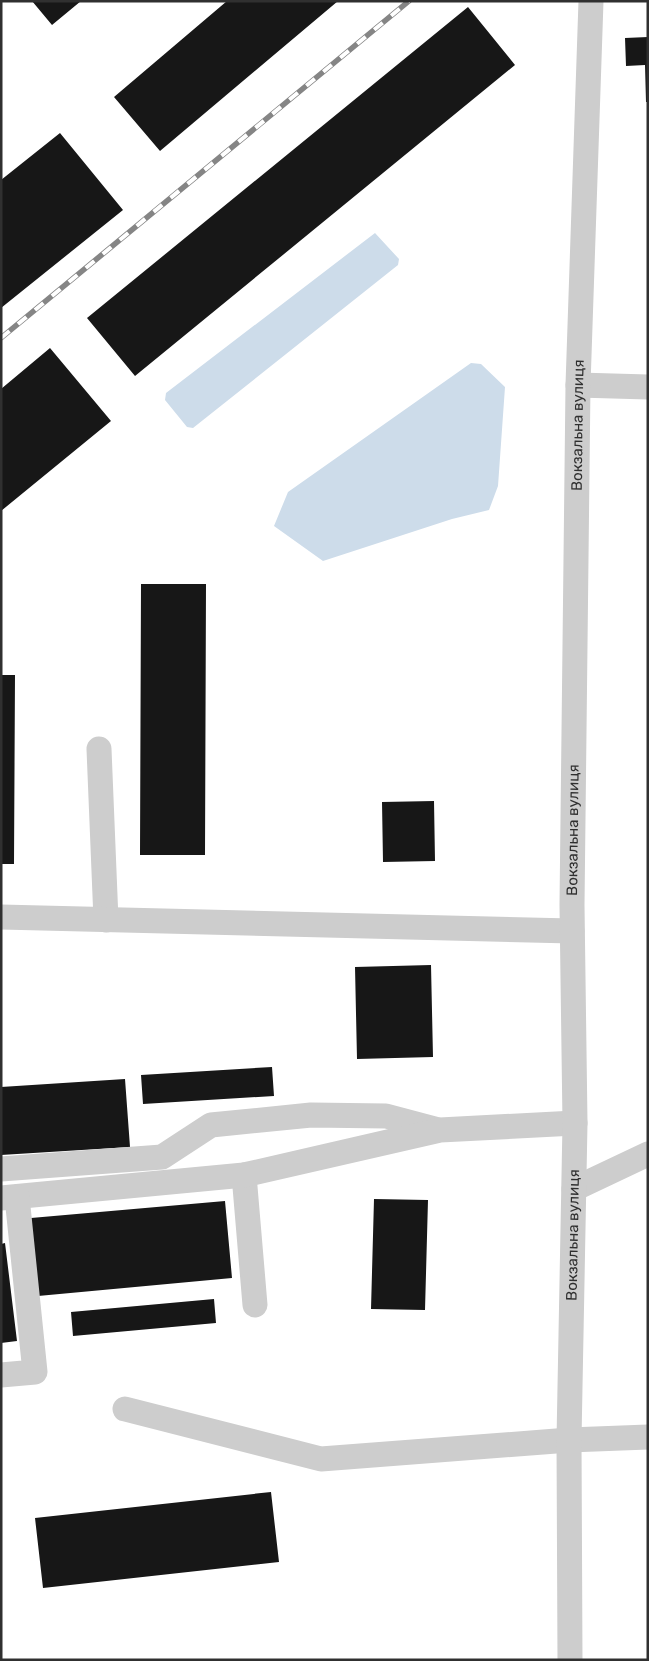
<svg xmlns="http://www.w3.org/2000/svg" width="649" height="1661" font-family="Rubik,sans-serif">
<rect width="100%" height="100%" fill="#fff"/>
<path fill="#cddcea" d="M375,233l24,26 -1,6 -205,163 -6,-1 -22,-27 1,-7z
M471,363l10,1 24,23 -7,99 -9,24 -37,9 -129,42 -49,-35 14,-34z"/>
<path fill="#171717" d="M32,1h49l-29,24z
M227,1h111l-178,150 -46,-54z
M468,7l47,58 -380,311 -48,-58z
M648,37v65h-2l-1,-37 -19,1 -1,-28z
M60,133l63,77 -122,98v-128z
M50,348l61,73 -110,90v-122z
M141,584h65l-1,271h-65z
M1,675h14l-1,189h-13z
M434,801l1,60 -52,1 -1,-60z
M431,965l2,92 -76,2 -2,-92z
M272,1067l2,29 -131,8 -2,-29z
M125,1079l5,68 -129,8v-68z
M374,1199l54,1 -3,110 -54,-1z
M225,1201l7,77 -194,18 -7,-78z
M5,1243l12,98 -16,2v-99z
M214,1299l2,24 -143,13 -2,-24z
M271,1492l8,70 -236,26 -8,-70z"/>
<g fill="none" stroke-linecap="round" stroke-linejoin="round">
<g stroke="#cdcdcd" stroke-width="25">
<path d="M578,385l70,2"/>
<path d="M99,749l7,171"/>
<path d="M1,917l571,14"/>
<path d="M1,1169l161,-12 49,-32 100,-10 75,1 49,13"/>
<path d="M244,1175l11,130"/>
<path d="M574,1189l74,-35"/>
<path d="M1,1198l243,-23 196,-45 135,-7"/>
<path d="M1,1375l34,-3 -18,-175"/>
<path d="M125,1409l196,50 248,-19 79,-3"/>
<path id="s1" d="M570,1660l-1,-220 6,-317 -3,-218 6,-520 13,-384"/>
</g>
<defs>
<path id="rail" d="M1,338l408,-337"/>
</defs>
<use href="#rail" stroke="#858585" stroke-width="5.5"/>
<use href="#rail" stroke="#fff" stroke-width="4" stroke-dasharray="11" stroke-linecap="butt"/>
</g>
<g text-anchor="middle" dominant-baseline="central" stroke-width="5" stroke-linejoin="round" paint-order="stroke">
<g font-size="15" fill="#303030" stroke="#fff">
<text stroke="none"><textPath href="#s1" startOffset="1235">Вокзальна вулиця</textPath></text>
<text stroke="none"><textPath href="#s1" startOffset="830">Вокзальна вулиця</textPath></text>
<text stroke="none"><textPath href="#s1" startOffset="425">Вокзальна вулиця</textPath></text>
</g>
</g>
<rect width="649" height="1661" fill="none" stroke="#303030" stroke-width="5"/>
</svg>
